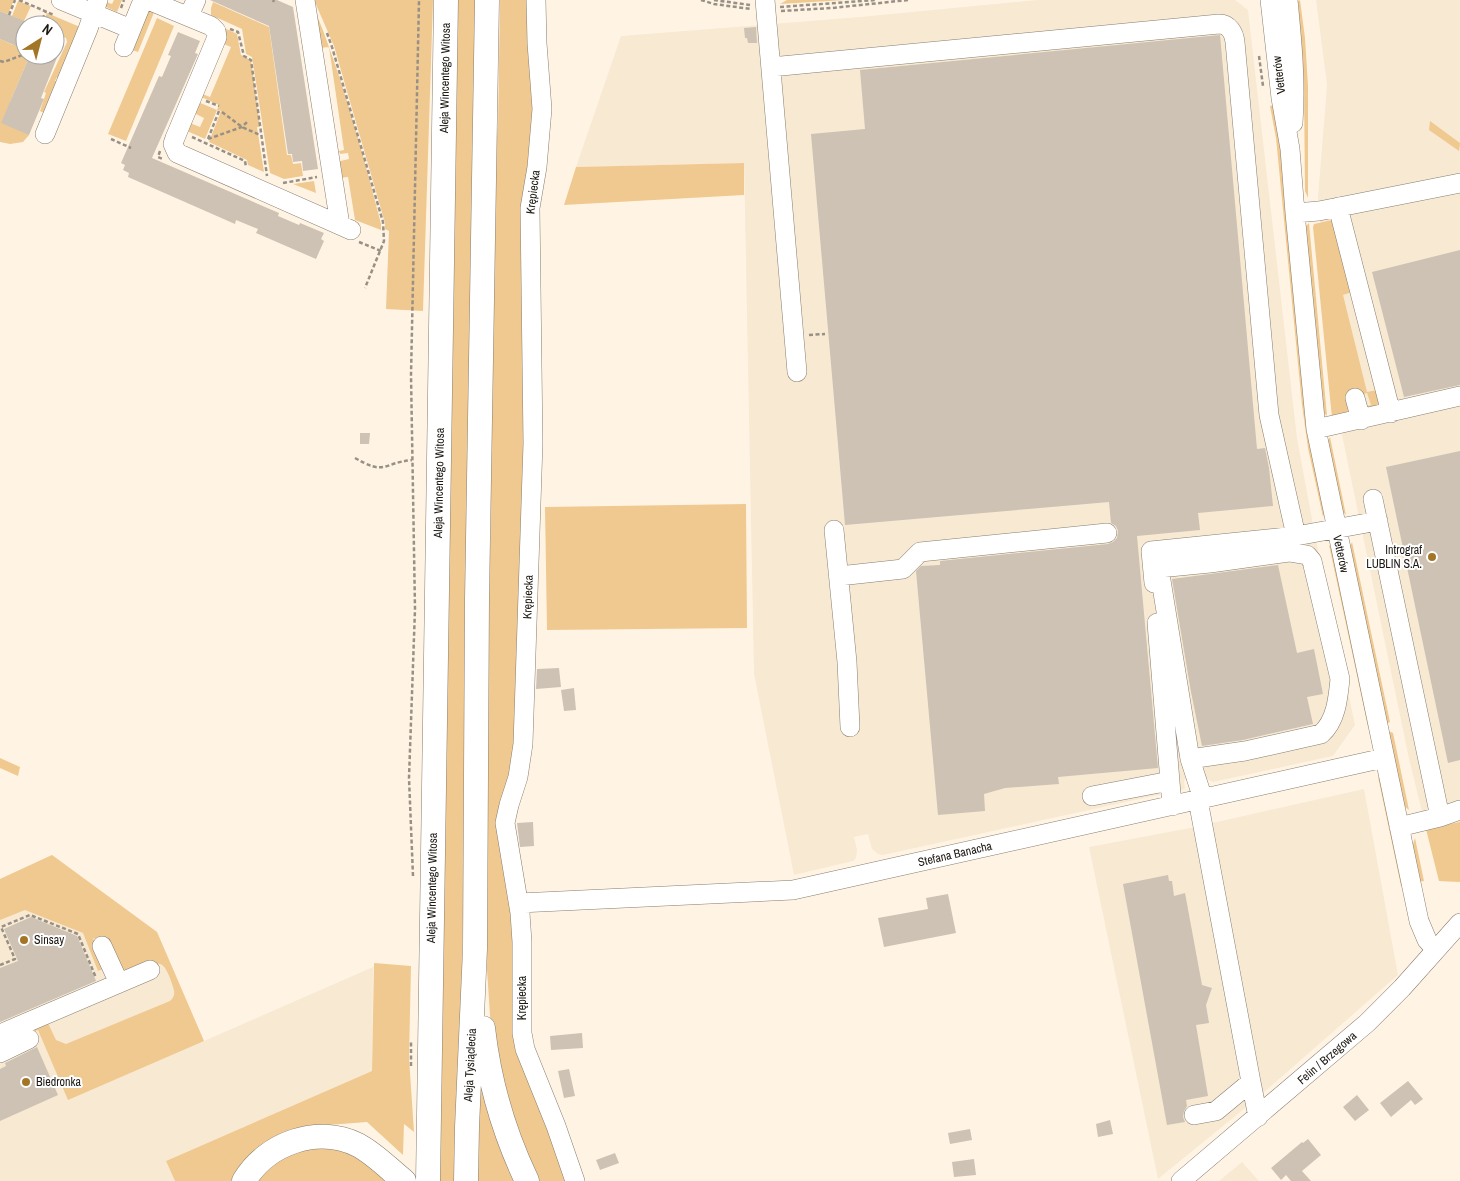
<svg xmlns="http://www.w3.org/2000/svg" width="1460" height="1181" font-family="'Archivo Narrow',sans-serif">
<rect width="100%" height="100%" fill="#fff4e4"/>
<path fill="#f8e9d2" d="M1037,0h198l13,10 49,428 19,103 39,184 -22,31 -120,26 -10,-5 -19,3 1,9 -302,66 -5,-1 -6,-5 -4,-15 -14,3 3,13 -1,8 -3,3 -59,14 -40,-201 -10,-511 -168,4 45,-131 239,-19z
M1316,0h144v882l-21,-1 -30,-122 -68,-329 -9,-70 -14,-163 9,-112z
M1364,789l34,186 -143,125 -97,79 -69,-332 101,-19z
M52,855l105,77 47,109 169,-74 -1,104 -206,90 9,20h-175v-302z
M1242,1162l17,19h-40z"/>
<path fill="#f0c990" d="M0,0h14l-6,14 -8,-3z
M114,0h8l-5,12 -11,-5v-5l6,2z
M314,0h119l-10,311 -37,-2 3,-78 -4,-2v-6l-51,-177z
M453,0h27l-22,1181h-20z
M500,0h33l1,62 -4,276 -11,417 -8,38 8,206 51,182h-36l-16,-38 -27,-113 -4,-60 1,-330 3,-125h-6l8,-331 5,-58z
M787,0h58l-65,4z
M1300,0l5,38 3,48v112l-3,-7 -1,-102 -6,-88z
M18,1l13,5 -7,15 -12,-5z
M213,2l56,25 18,128h4l2,9 8,-1 2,13 -19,3 -14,-6 -18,-116 -6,-3 -4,-25 -31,-14v-7z
M313,5c29,71 49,145 68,219v6l-26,-10 -7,-43 -9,1 -3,-16 13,-3 -1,-6 -8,1 -1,-3 5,-1 -15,-103 -10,1z
M155,10l-17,42 -9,-3 17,-36z
M47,13l33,14 -22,51 -1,-1 -2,4h2l-13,32 -4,-2 6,-18 -2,-1 23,-50 -1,-4 -11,-4v-9h-13z
M157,18l17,8 -48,115 -18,-7z
M218,25l19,9 4,21 10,5 9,67h-3l7,45 -16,-7 -1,-5 -38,-18 12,-31 -4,-1 -12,29 -18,-8 3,-8 10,4 4,-9 -10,-5 4,-11 19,8 2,-5 -20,-9 1,-3 10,4 21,-50 -10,-4z
M0,39l13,6 12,1v9h5l-20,47 19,33 -6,7 -13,2 -10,-2z
M1274,105l4,13 47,394 -2,5 -15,-69 -6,-43 -26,-267 -6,-32z
M1430,121l30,22 -1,8 -30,-21z
M744,163v32l-180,10 12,-38z
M314,181l2,12 -23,-9z
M1332,220l20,72 -9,3 24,97 10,-2 2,14 -2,3 -15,1 9,-3 -4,-12 -15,5 3,16 -23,4 -19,-191 1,-3z
M1309,223l18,193 -3,-3 -19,-186z
M1330,437l16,78 -3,-3 -16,-70z
M746,504l1,124 -200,2 -2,-123z
M1352,542l38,180 -5,2 -36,-175z
M1329,545l4,4 38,177 -3,1z
M1391,732l2,1 16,77 -5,-4 -17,-73z
M0,758l20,9 -2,9 -18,-8z
M1378,777l3,2 24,106 -4,1z
M1460,822v60l-21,-1 -13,-52z
M1415,838l9,43 -6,1 -6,-35z
M52,855l105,77 47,109 -136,59 -30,-70 -38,16 47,-25 9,19 10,4 104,-43c5,-5 5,-8 3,-14 -2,-6 -4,-13 -8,-19 -8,-13 -27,7 -40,2 -8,-3 -12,-19 -16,-26l-16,-6 13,30 -8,3 -15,-38 -58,-23 -25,10v-41z
M374,963l37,3 -2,92 5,74 -10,-8 -1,31 -36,-33 -39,3 -93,49 -4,7h-56l-9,-20 206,-90z
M480,1065l36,116h-41z
M316,1146l40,8 37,27h-137l32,-28z"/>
<path fill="#cdc2b3" d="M210,0h67l16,7 25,162 -15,2 -1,-10 -9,1 -1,-8h-4l-19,-128z
M0,11l25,10v29l-25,-11z
M756,27l1,16h-9l-1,-5h-2l-1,-10z
M178,32l22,9 -5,12 3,1 -46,104 127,55 -1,3 21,9 1,-2 24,10 -3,6 3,2 -8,18 -60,-26 2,-4 -22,-9 -1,4 -107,-47 1,-4 -6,-3 2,-5 -4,-2 38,-87 3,1 9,-21 -3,-1z
M1220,35l37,414 8,-1 4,20 4,38 -75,7 2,17 -63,6 21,232 -100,9 1,7 -54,4 -21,6 1,17 -47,4 -22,-244 5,-5 19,-1v-4l168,-17 5,-2 4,-4 1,-7 -2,-5 -5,-3 -2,-21 -264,23 -34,-391 54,-5 -5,-59z
M30,55h28l-17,43 3,1 -15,36 -28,-12z
M1460,250v135l-56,12 -32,-125z
M360,433h10l-1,11h-9z
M1460,451v309l-12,3 -62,-296z
M1278,565l19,88 17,-4 9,45 -16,3 6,27 -70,16 -41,6 -11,-54 -19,-113z
M559,668l2,19 -25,2 1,-20z
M574,688l2,22 -12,1 -3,-21z
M533,822l1,24 -14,1 -3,-24z
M1168,875l1,6h3l2,15 11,-3 17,92 10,3 -6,17 3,18 -13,2 12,71 -22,4 1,6 -3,5 -1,6 2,5 -18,3 -44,-241z
M948,894l8,39 -72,14 -6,-29 50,-9 -2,-11z
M31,917l46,19 19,45 -96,41v-54l18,-7 -14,-32z
M582,1033l1,15 -32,2 -1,-14z
M37,1047l21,48 -58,26v-52l6,-3 -1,-3z
M569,1069l6,27 -11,2 -6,-27z
M1408,1081l15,18 -8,6 -4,-5 -20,17 -11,-14z
M1357,1095l12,15 -14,11 -12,-14z
M1110,1120l3,14 -15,3 -2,-13z
M970,1129l2,11 -22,4 -2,-11z
M1308,1139l13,16 -19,16 9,10h-20l-5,-6 -5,5 -10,-12 31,-26 1,1z
M615,1153l4,10 -19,7 -4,-10z
M974,1159l2,16 -22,2 -2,-15z"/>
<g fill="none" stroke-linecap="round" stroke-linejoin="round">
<defs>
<path id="minor" d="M61,0l70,29
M148,0l63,26 5,5 1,6 -42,101 -2,6 4,9 174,77
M305,0l35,225
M536,0l1,43 5,66 -5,58 -7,41 3,235 -10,301 -5,33 -9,28 -4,18 15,90 2,29v91l3,16 31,77 19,55
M765,0l32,372
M1270,0l11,98 9,51 5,64 21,216 103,492 8,19 9,10
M1288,0c4,41 8,82 5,123
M189,16l7,-16
M124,47l19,-47
M771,67l448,-43c10,0 15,9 16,18l34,373 27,121
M45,134l43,-105 10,-29
M1338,207l53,206
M1295,213l24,-2 141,-28
M1355,398l6,22
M1316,429l144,-33
M1373,499l67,318
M834,530l13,132 3,65
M1289,552l18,3 5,6 28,118c-2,20 -4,42 -19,55l-76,17 -55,8 -31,-191 51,-5z
M839,576l64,-7 17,-17 187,-19
M1154,583l-3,-32 145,-15 82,-15
M1157,623l15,183
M1190,759l13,40
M1092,796l78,-15
M1399,827l41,-10 20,-7
M519,903l274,-13 591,-132
M102,946l17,37
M0,1034l150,-64
M0,1053l29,-14
M1251,1082l7,35
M1194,1115l22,-4 35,-29 -53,-282
M1181,1181l186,-158 35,-35 58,-65"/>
<path id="major" d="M483,1028c6,53 21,105 44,153
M244,1181c23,-38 73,-56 114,-36 17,9 31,24 46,36
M428,1181l18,-1181
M466,1181l1,-54 8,-178 2,-350 10,-599"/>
</defs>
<use href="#minor" stroke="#877d6f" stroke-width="20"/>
<use href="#major" stroke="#877d6f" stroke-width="25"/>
<path stroke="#989085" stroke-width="2.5" stroke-dasharray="4 2.5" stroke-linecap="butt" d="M19,0l35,15
M701,0l13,4 37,5
M714,0l36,5
M273,2l1,-2
M780,7l96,-7
M121,8l3,-8
M781,11l51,-3 76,-8
M9,15l6,-15
M40,25l6,-14
M230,29l8,3 6,24 7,4 16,116
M327,33l5,14 51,175 1,19 -19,47
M1259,56l4,30
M0,61l4,1 21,-8
M206,101l13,5
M222,112l20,15 18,8
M192,137l53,24 1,6
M111,139l20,9
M208,139l34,-12 5,-5
M208,139l11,-28
M160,151l-2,6 5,2
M283,183l34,-6
M359,242l22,9
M809,335l16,-1
M355,458c31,18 27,5 57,2
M413,876l-4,-98 6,-169 -4,-234 8,-375
M0,965l15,-6 -14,-32 29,-12 48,19 18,44
M411,1066v-25"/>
<use href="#minor" stroke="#fff" stroke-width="19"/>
<use href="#major" stroke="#fff" stroke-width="24"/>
</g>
<g fill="#a37527" stroke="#fff" stroke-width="2">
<circle cx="1432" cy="557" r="5"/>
<circle cx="24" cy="940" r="5"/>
<circle cx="26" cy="1082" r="5"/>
</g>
<g text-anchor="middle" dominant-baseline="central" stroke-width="4" stroke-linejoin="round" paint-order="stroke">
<g font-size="12" fill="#1c1812" stroke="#fff">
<text transform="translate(1279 75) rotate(-97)">Vetterów</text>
<text transform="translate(445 78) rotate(-89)">Aleja Wincentego Witosa</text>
<text transform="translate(533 192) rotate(-83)">Krępiecka</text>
<text transform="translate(439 483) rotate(-89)">Aleja Wincentego Witosa</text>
<text transform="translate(1341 554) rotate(78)">Vetterów</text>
<text transform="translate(528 597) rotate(-88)">Krępiecka</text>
<text transform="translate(955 854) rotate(-13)">Stefana Banacha</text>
<text transform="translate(432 888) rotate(-89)">Aleja Wincentego Witosa</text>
<text transform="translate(522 998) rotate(-90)">Krępiecka</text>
<text transform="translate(1327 1058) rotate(-41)">Felin / Brzegowa</text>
<text transform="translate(470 1065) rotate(-87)">Aleja Tysiąclecia</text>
</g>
<g font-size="12" fill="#1c1812" stroke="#fff" text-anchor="start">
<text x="1422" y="550" text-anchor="end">Intrograf<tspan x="1422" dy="14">LUBLIN S.A.</tspan></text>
<text x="34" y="940">Sinsay</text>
<text x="36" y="1082">Biedronka</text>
</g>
</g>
<g transform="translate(40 40) rotate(36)"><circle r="24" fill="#ffffff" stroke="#a4a3a0"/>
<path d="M0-4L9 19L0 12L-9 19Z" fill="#a37527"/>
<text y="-8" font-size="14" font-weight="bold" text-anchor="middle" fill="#1c1812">N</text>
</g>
</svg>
